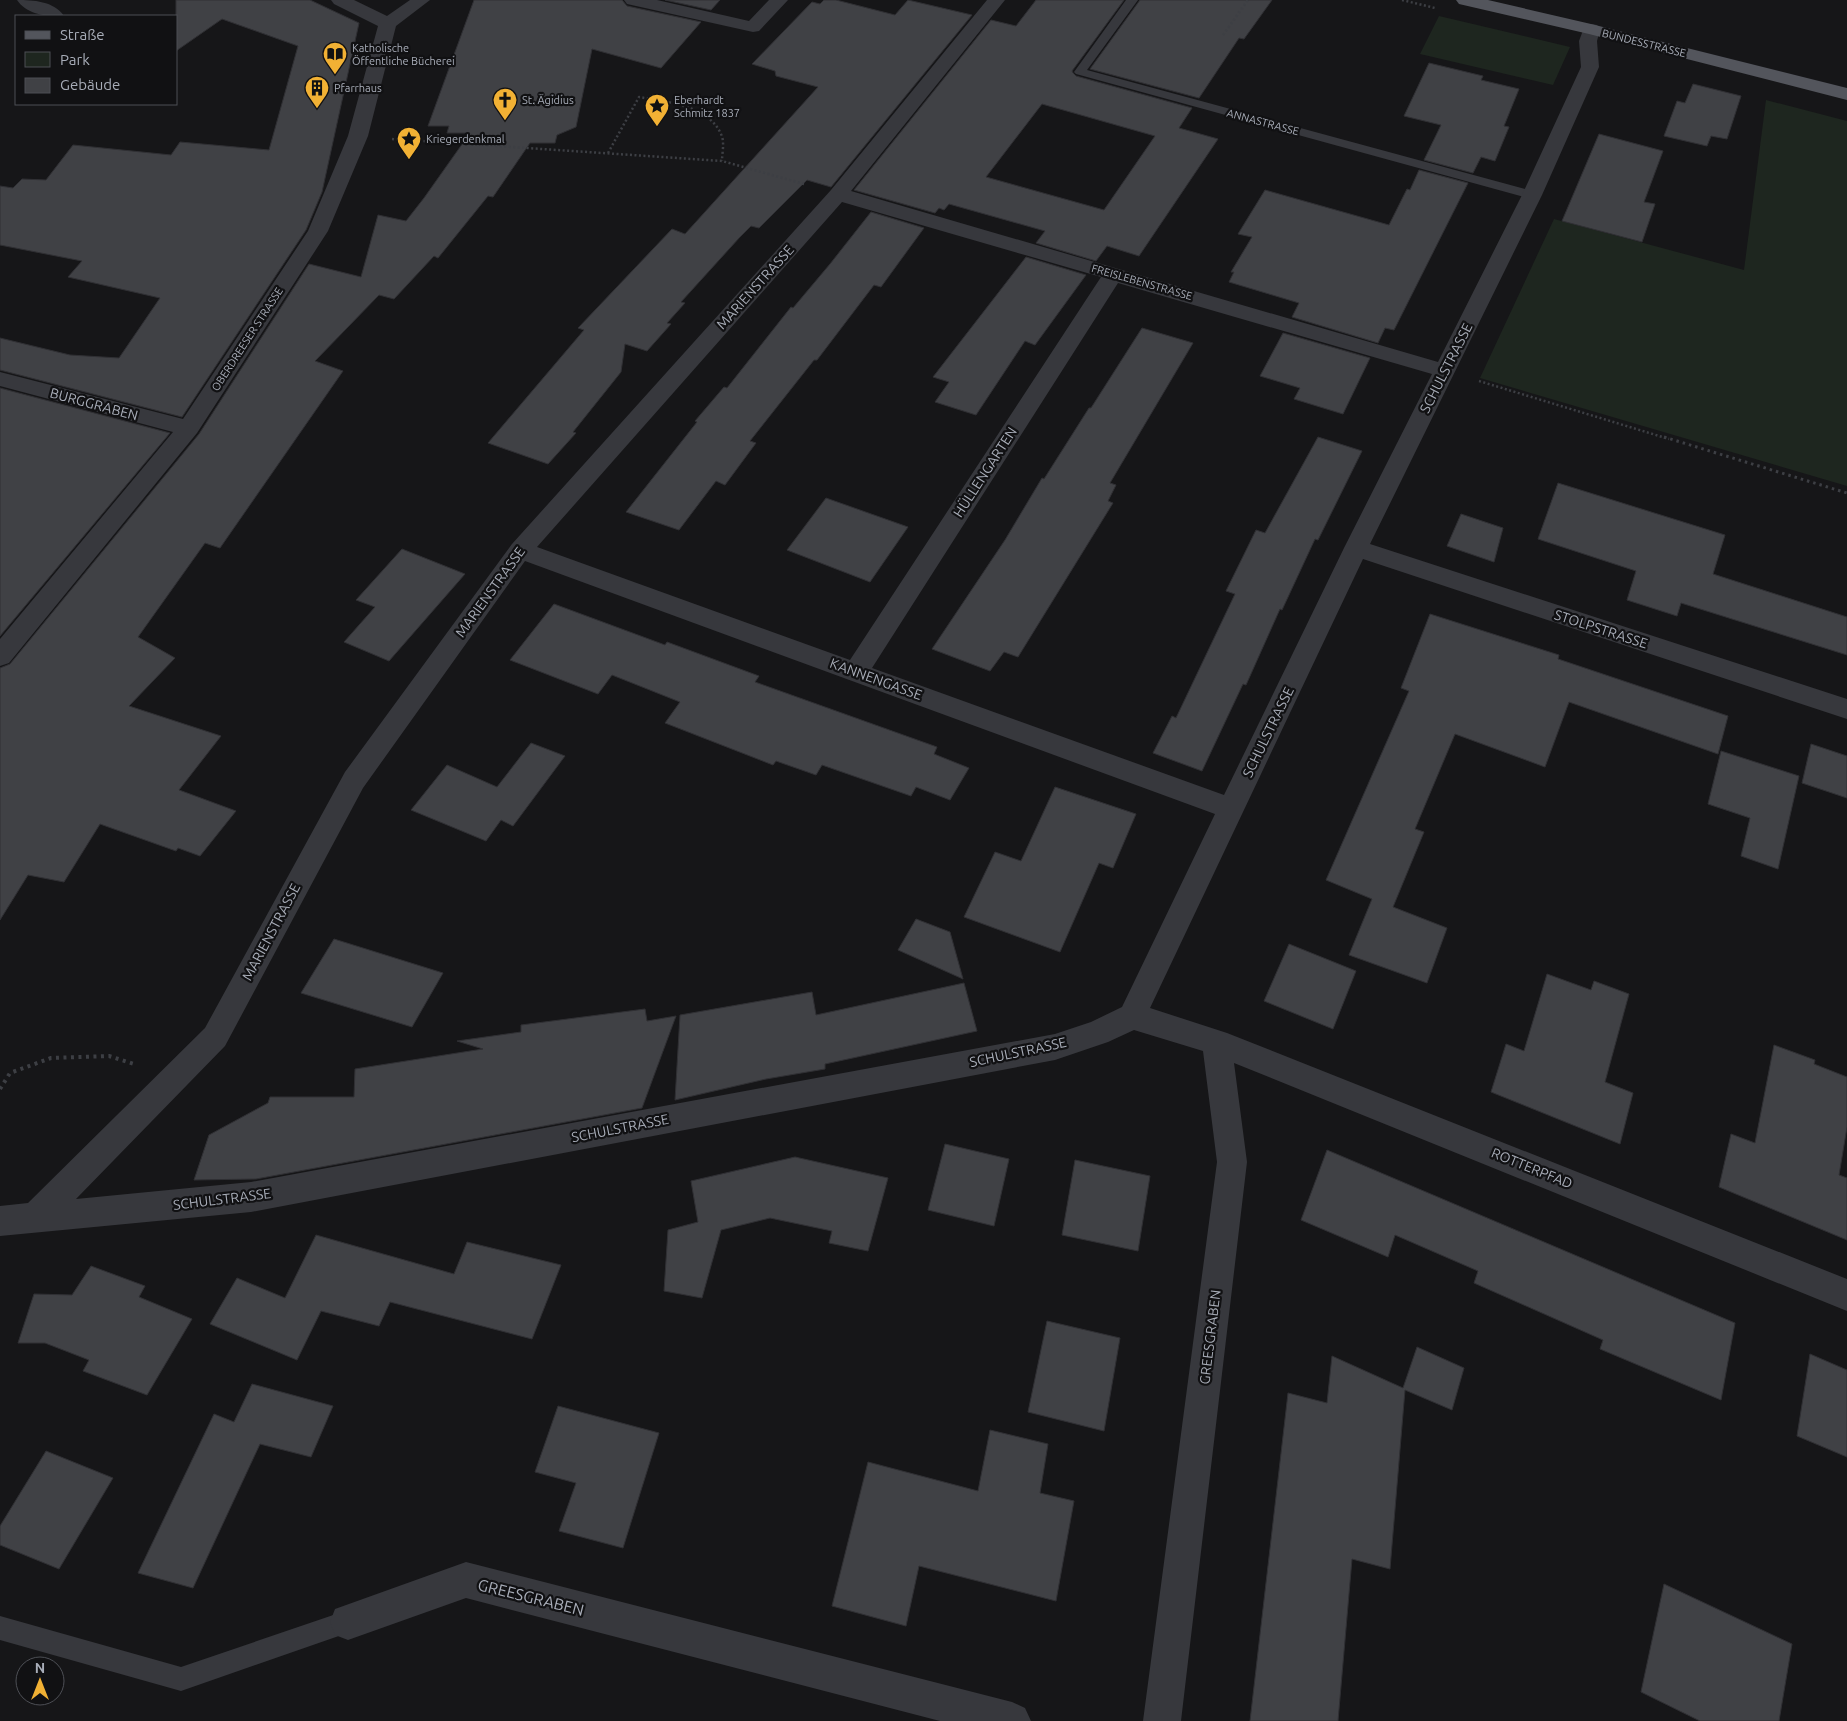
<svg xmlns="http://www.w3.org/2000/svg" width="1847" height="1721" font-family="Ubuntu,sans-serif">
<rect width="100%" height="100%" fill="#161618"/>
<path fill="#1e261f" d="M1439,16l131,31 -17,38 -133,-31z
M1766,100l81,21v365l-367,-108 74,-159 190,51z"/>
<path fill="#404145" stroke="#303034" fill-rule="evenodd" d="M176,0h134l49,23 -37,169 -16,38 -124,187 -182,-47v-32l70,17 49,3 41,-60 -92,-21 14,-16 -82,-16v-59l13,2 9,-9 24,1 27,-35 98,10 9,-13 89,8 29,-104 -76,-27 -46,32z
M474,0h148l5,6 74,16 -40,46 -69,-19 -16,78 -19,8 -2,8h-25l-37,54 -5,-1 -50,62 -4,-2 -40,43 -15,-4 -64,66 28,10 -123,177 -15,-5 -67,94 37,21 -46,48 92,30 -42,54 57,21 -36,45 -22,-8 -2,3 -76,-27 -36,58 -36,-7 -28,45v-252l10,-4 189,-230 110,-170 52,13 17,-62 28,6 18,-23 46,-65h-23l2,-7h-21z
M665,0h55l-9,10z
M824,0h12l59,15 13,-15 64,15 -141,172 -24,-7 -48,48 -8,-2 -11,11 -59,65 4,1 -18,20 4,1 -24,27 -22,-7 -4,28 -48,60 3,1 -28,31 -60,-21 96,-113 -6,-2 94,-99 13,5 133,-147 -42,-11 -1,-5 -23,-7 60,-62 8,2z
M1036,0h88l-52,71 1,2 3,3 116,32 -13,20 39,11 -79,117 -32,-10 -11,15 -60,-18 9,-12 -96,-27 -5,6 -5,-2 -4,5 -81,-23 137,-170 25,6zM1042,104l113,32 -51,74 -118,-33z
M1140,0h132l-28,39 -5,-1 -40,60 -109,-29z
M1429,63l54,13 -2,4 38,9 -15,37 5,1 -14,34 -14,-4 -8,16 -49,-13 17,-35 -37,-9z
M1693,84l48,12 -14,43 -16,-3 -4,10 -43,-10 13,-35 8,2z
M1599,134l64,17 -19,51 11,2 -13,38 -80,-21z
M1419,170l49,13 -74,147 -9,-2 -7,15 -86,-26 7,-14 -70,-21 5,-10h-3l21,-35 -14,-3 27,-44 124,35 18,-36 3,1z
M871,212l53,16 -43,59 -7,-2 -57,75h-3l-64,81 6,2 -31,42 -9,-4 -37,49 -53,-18 71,-90 -2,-1 29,-34 3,1 64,-81 2,1 37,-44z
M1026,257l60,18 -51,70 -10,-4 -49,74 -41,-13 14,-20 -16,-5z
M1142,328l51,15 -83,140 6,2 -8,16 5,2 -95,154 -14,-5 -14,19 -58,-22 73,-109 37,-62 2,1 45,-71h2z
M1283,333l87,25 -27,56 -49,-15 6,-11 -40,-12z
M0,388l170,45 -170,203z
M1318,437l44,14 -44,89 -3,-1 -33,71 -2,-1 -34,76 -3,-1 -41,87 -49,-18 19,-37 4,2 59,-124 -9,-3 30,-61 9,3z
M1558,483l167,52 -12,39 134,43v38l-166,-52 -4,13 -50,-16 9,-29 -98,-32z
M826,498l82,29 -38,55 -83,-32z
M1461,514l42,14 -9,34 -47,-16z
M402,549l63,25 -76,87 -45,-19 31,-35 -19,-7z
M554,604l111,41 2,-3 92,34 -4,6 182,65 -3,7 35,14 -19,32 -34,-13 -5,9 -89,-31 -6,10 -40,-14 -3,4 -108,-42 15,-21 -68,-27 -14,19 -88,-34z
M1430,614l129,41 -1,4 170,57 -10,38 -149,-52 -24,65 -90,-33 -40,95 9,3 -31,75 54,21 -20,55 -78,-28 23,-56 -46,-19 83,-189 -8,-3z
M531,743l34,13 -52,70 -12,-6 -15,21 -75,-31 36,-45 50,22z
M1811,744l36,12v42l-45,-15z
M1721,751l78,25 -21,93 -37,-13 9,-38 -42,-14z
M1055,787l81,27 -23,54 -14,-5 -39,89 -96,-35 31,-65 26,9z
M916,919l34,13 13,47 -65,-29z
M334,939l109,34 -31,54 -111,-34z
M1289,944l67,27 -23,58 -69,-28z
M1547,974l44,16 3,-9 35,13 -24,88 28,11 -13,51 -129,-52 15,-48 18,7z
M964,983l13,48 -152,33v5l-59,10 -91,21 5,-85 132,-23 4,23z
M645,1009l2,12 29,-5 -34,92 -386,71 -62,1 15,-45 59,-32 2,-6h84l1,-28 128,-20 -26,-8 64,-9v-7z
M1774,1045l41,15 -1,4 33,13v50l-8,48 8,3v62l-128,-53 12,-53 24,9z
M945,1144l64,15 -15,67 -66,-16z
M1327,1150l408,173 -14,77 -121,-51 3,-9 -129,-57 4,-12 -83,-36 -7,22 -87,-37z
M795,1157l93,21 -20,73 -39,-8 3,-12 -62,-13 -49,12 -19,68 -38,-7 4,-61 30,-8 -7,-41z
M1075,1160l75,16 -12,75 -76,-16z
M316,1235l138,39 13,-32 94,23 -29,74 -142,-37 -11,24 -58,-15 -24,49 -87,-36 27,-46 48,20z
M91,1266l54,20 -6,11 53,22 -45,76 -64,-24 6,-11 -44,-17h-27l16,-49 38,1z
M1047,1321l73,17 -16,93 -76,-19z
M1417,1347l47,21 -12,42 -47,-20 -15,179 -38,-10 -14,162h-88l38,-328 39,10 5,-47 71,32z
M1810,1354l37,16v87l-50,-21z
M252,1384l81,22 -22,51 -51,-13 -67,144 -55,-15 76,-159 20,8z
M558,1406l101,27 -36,115 -64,-17 17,-48 -41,-11z
M990,1430l58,14 -8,49 34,8 -18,100 -137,-35 -13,60 -74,-20 36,-144 110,29z
M46,1451l67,27 -54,91 -59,-24v-19z
M1664,1584l128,60 -13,77h-79l-59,-29z"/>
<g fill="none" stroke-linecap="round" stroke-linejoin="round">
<path stroke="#3d3f44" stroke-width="2.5" stroke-dasharray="2 2.5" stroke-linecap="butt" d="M1402,0l33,8
M1223,35l25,-35
M392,139l330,22 82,23
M608,153l31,-56c27,5 69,8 82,37 4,8 1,19 1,27
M1479,381l190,58"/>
<path stroke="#3d3f44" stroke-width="3" stroke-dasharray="2.5 4" stroke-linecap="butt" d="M1664,437l183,56"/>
<path stroke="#3d3f44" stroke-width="4" stroke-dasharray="3 4.5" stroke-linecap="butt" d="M0,1089l10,-16 41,-15 58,-2 25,8"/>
<path fill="#37383d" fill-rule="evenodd" d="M1126,0h12l-51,70 449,122 2,3 -2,3h-8l-452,-124 -2,-2z
M348,1610l8,4 4,8 -4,8 -175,61 -181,-51v-24l181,51z"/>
<path fill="#37383d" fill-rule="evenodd" d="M17,0c16,0 37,1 47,16 -16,1 -37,-1 -47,-16z
M331,0h23l33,16 23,-16h20l-34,26 -28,110 -40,95 -131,202 -188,230 -9,3v-27l173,-207 -173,-46v-14l183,47 125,-188 40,-95 30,-110 -44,-22z
M624,0h33l92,21 20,-21h19l-29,31 -6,1 -126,-28z
M987,0h18l-154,191 587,171 84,-167 59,-128 -2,-26 6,-16 6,-1 6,1 3,4 -3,12 2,26 -57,128 -172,349 477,155v20l-484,-160 -213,449 77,25 620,246v32l-613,-248 13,99 -66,559h-38l74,-559 -14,-111 -69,-21 -26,12 -53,18 -804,152 -251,24v-30l28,-3 177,-175 140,-256 167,-228 319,-354zM842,202l259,75 -251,383 -313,-113zM1118,283l314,91 -88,174 -120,247 -352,-127zM525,561l690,253 -93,193 -31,15 -36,12 -804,148 -175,17 149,-153 138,-258z
M466,1562l546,140 13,6 6,13h-91l-474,-123 -118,42 -13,-5 -5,-13 5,-13z"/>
<path fill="#53555c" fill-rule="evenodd" d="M1456,0h32l103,24 256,64v12l-258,-66 -130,-30z"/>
</g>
<defs>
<symbol id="library-pin" viewBox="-11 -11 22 30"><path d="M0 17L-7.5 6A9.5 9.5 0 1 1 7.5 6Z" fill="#f2b134" stroke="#111113"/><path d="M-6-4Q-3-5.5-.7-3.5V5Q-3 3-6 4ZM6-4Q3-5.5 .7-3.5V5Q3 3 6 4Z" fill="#111"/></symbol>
<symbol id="building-pin" viewBox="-11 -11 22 30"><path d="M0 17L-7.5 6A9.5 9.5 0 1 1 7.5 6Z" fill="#f2b134" stroke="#111113"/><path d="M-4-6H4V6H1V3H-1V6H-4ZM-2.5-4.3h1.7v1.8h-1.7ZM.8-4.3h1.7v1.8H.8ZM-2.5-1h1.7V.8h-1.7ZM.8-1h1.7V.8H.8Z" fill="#111"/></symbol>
<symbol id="church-pin" viewBox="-11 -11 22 30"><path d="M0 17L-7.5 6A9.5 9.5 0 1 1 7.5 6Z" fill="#f2b134" stroke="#111113"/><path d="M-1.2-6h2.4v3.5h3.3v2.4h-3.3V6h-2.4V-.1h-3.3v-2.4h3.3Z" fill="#111"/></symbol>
<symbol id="sight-pin" viewBox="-11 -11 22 30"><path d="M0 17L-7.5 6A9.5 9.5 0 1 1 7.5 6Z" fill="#f2b134" stroke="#111113"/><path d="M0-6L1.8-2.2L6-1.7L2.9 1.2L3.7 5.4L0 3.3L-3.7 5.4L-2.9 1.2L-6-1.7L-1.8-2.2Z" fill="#111"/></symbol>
</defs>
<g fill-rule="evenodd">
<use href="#library-pin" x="321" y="40" width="28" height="38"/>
<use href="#building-pin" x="303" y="74" width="28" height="38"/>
<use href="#church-pin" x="491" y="86" width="28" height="38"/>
<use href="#sight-pin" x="643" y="92" width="28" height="38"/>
<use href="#sight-pin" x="395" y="125" width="28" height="38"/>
</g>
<g text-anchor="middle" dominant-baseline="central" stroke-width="4.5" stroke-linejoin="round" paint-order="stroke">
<g font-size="11" fill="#a8adb8" stroke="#111113">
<text transform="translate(1644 43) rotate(14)">BUNDESSTRASSE</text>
<text transform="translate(1263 122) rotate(15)">ANNASTRASSE</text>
<text transform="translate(1142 282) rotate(16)">FREISLEBENSTRASSE</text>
<text transform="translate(247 339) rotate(-57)">OBERDREESER STRASSE</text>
</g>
<g font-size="11" fill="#a8adb8" stroke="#111113" text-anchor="start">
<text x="352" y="48">Katholische<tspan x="352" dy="13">Öffentliche Bücherei</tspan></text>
<text x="334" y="88">Pfarrhaus</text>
<text x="522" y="100">St. Ägidius</text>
<text x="674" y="100">Eberhardt<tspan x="674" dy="13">Schmitz 1837</tspan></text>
<text x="426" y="139">Kriegerdenkmal</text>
</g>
<g font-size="14" fill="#a8adb8" stroke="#111113">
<text transform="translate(755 287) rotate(-48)">MARIENSTRASSE</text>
<text transform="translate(1446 368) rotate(-63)">SCHULSTRASSE</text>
<text transform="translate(94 404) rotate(15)">BURGGRABEN</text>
<text transform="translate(985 472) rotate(-57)">HÜLLENGARTEN</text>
<text transform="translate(490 592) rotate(-54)">MARIENSTRASSE</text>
<text transform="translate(1601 629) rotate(18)">STOLPSTRASSE</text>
<text transform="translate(876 679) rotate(20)">KANNENGASSE</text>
<text transform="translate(1268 732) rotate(-64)">SCHULSTRASSE</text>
<text transform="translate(271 932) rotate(-62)">MARIENSTRASSE</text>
<text transform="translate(1018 1052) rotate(-12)">SCHULSTRASSE</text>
<text transform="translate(620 1128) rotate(-11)">SCHULSTRASSE</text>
<text transform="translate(1532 1168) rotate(22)">ROTTERPFAD</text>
<text transform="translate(222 1199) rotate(-7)">SCHULSTRASSE</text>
<text transform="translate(1210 1337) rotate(-83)">GREESGRABEN</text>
</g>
<g font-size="16" fill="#a8adb8" stroke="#111113">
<text transform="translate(531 1597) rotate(14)">GREESGRABEN</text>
</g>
</g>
<rect x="15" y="15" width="162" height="90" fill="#111113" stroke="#4d4f55"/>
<rect x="25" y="31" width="25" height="8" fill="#53555c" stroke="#4d4f55"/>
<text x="60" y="40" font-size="15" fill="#a8adb8">Straße</text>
<rect x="25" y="52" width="25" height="15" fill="#1e261f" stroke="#4d4f55"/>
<text x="60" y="65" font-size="15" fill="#a8adb8">Park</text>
<rect x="25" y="78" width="25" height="15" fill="#404145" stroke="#4d4f55"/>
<text x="60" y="90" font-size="15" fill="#a8adb8">Gebäude</text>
<g transform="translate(40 1681)"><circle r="24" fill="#111113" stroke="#4d4f55"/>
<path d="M0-4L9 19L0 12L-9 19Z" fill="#f2b134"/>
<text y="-8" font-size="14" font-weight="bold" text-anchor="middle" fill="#a8adb8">N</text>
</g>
</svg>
